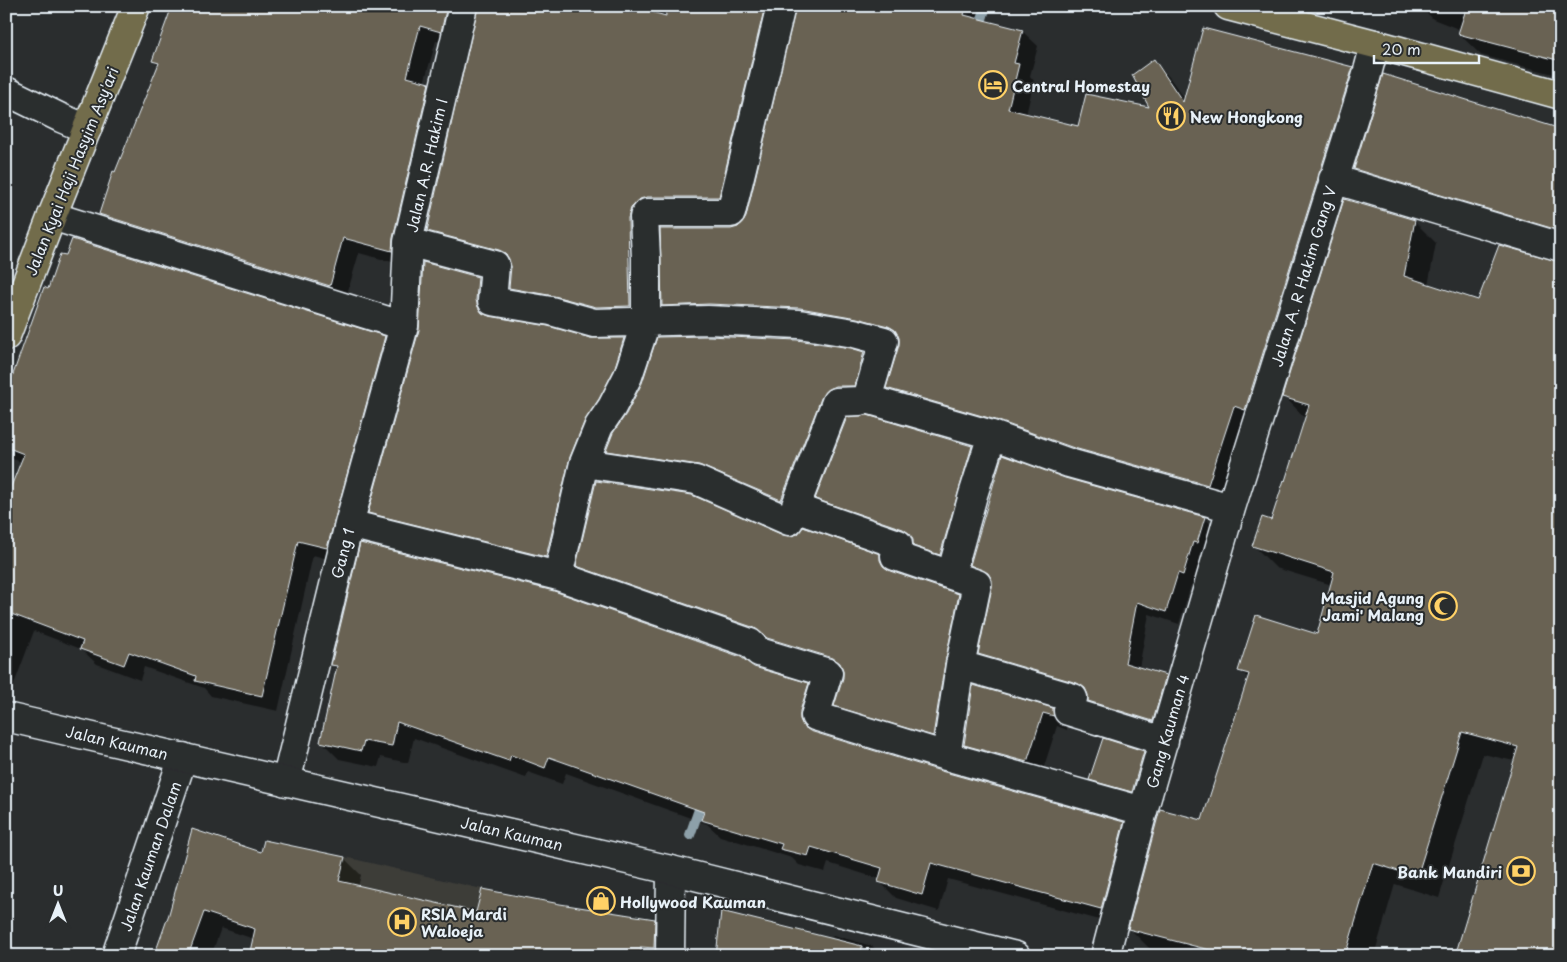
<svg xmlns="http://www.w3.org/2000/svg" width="1567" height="962" font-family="'Playpen Sans',sans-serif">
<rect width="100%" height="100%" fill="#2a2d2e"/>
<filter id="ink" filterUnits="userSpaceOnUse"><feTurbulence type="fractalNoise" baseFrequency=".02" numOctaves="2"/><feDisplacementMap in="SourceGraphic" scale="10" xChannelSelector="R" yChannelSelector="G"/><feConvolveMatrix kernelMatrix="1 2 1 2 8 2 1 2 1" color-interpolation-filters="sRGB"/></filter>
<g filter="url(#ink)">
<path fill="#3d3d39" d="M345,857l137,32 -16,67h-144z"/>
<path fill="#0007" fill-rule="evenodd" d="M219,6h255l-18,40 -20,-5 -12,42 4,1 16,16 -37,166 -48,-13 -14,48 -229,-71 -15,-16 15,-41 43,-106 -6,-7z
M479,6h313l-58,206 -79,2 -10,107 -119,-18 -16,-15 1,-24 -67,-18 -16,-16z
M797,6h188l-4,15 41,10 16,15 -8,30 4,5 -8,34 53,13 72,-19 3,-48 15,16 16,22 167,-31 15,16 -144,416 -320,-97 -15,-15 12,-48 -27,-7 -195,-12 -15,-16 69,-75 7,-2 8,-11z
M1404,6h157v70l-80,-21 -22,-21 2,-4 -28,-11 -8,-8z
M1561,130v115l-184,-54 -22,-22z
M1414,221l22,22 -8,43 133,670 -47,-195 -31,-7 -44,144 -44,-14 -20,68 3,4h-208l-18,-5 -22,-22 73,-107 46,-143 -9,-9 77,-34 15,-51 -56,-17 -22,-22 18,-24 34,-103 -22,-23z
M478,278l11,12 -1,27 102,22h34l11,11 -77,218 -177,-44 -11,-12z
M384,338l16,15 -58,210 -29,-8 -35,156 -67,-15 -7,-8 -60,-21 -4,13 -43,-16 -16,-15 -47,-18 -21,56 -7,-3v-182l16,-40 -16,-5v-59z
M850,350l14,3 11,11 -9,32 -19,1 -54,114 -174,-50 -12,-11z
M972,447l13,13 -31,107 -26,-8 -14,-14v-4l-84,-29 -13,-14z
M1064,479l141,39 12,13 -21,56 -5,-2 -12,39 -30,-10 -10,54 27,8 12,13 -12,44 -64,-20 -13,-13v-5l-96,-28 -13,-13 13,-72 -9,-4 -13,-13zM1099,703l60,19 -1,2 -59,-18z
M783,537l96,18 12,12v6l67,22 12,12 -25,139 -98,-29 -11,-12 8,-27 1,-9 -65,-20 -12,-10 -179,-62 -11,-12z
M332,664l422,4 54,17 17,17 -9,32 125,38 182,51 17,17 -22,85 -170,-46 -9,32 -43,-13 -17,-17 1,-2 -52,-16 -3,9 -26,-7 -7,-7 -72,-22 -13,-12 -141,-51 -4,11 -34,-12 -2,6 -112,-40 -6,25 -27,-6 -3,10 -39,-8 -17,-17 16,-72z
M974,687l78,23 15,14v6l-10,-4 -16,50 -62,-17 -14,-15z
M1143,752l15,15 -11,38 -42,-11 -14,-15z
M262,853l82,5 17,17 -3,12 119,26 82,-7 95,14 17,18 1,18h-422l4,-17 -33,-11 -10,28h-55z
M833,935l39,11 8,7 9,3h-172l115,-17z"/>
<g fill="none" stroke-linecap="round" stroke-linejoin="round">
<path stroke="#8da0a9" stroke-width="10" d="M978,32l8,-26
M690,835l13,-37"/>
</g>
<path fill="#696252" stroke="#e8f1f8" d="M172,6h275l-6,26 -21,-6 -13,51 22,6 -36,155 -1,13 -49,-13 -13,48 -231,-72 14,-43 2,1 44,-109 -7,-2z
M478,6h152l36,10 -1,-10h100l-46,191h-72l-7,2 -9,9 -3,10 2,88 -34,1 -42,-11 -45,-8 2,-22 -2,-7 -4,-6 -6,-3 -72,-19z
M796,6h170l-2,9 59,15 -9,33 5,1 -11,45 70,17 8,-32 63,13 -17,-32 22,-16 29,43 20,-74 150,39 -108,343 -11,-4 -26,79 -134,-37 -78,-28 -110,-32 13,-43v-7l-4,-8 -7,-4 -31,-8 -57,-10 -91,-4 -47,2 -2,-77h71l7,-2 5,-5 3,-5z
M1467,6h94v55l-103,-27z
M1383,74l178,55v102l-207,-62z
M1344,199l71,21 -11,56 74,24 21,-55 62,17v694h-106l63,-209 -56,-15 -45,145 -44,-14 -28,93h-112l-105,-27 32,-120 42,11 47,-146 -11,-3 18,-56 61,19 17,-62 -82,-26 10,-29 9,3 13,-40 1,1 24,-76 -27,-8z
M72,239l313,97 -58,212 -29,-7 -36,155 -67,-15 1,-5 -67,-24 -5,13 -44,-16 3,-8 -77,-29v-113l18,-45 -18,-7v-53l38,-107 4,2 12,-35 6,1z
M423,262l55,15 -2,23 2,7 4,6 7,3 59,10 42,12h34l-10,32 -15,29 -14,21 -15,37 -24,100 -178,-44 51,-183z
M708,336l89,4 54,8 13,4 -9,34h-20l-8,4 -5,6 -41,104 -82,-35 -93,-14 7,-18 13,-19 16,-31 15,-46z
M867,415l105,31 -32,109 -27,-9v-6l-3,-6 -7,-5 -88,-30 32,-82z
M1002,455l63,23 140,39 -8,26 -4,-1 -10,33 -5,-2 -12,39 -29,-10 -12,61 41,12 -13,46 -65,-20v-6l-3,-7 -8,-5 -99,-29 14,-67v-7l-4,-7 -18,-8z
M596,481l96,14 91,40 8,1 7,-2 5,-7 77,27v6l3,6 7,5 69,23 -14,69 -12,73 -99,-30 9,-28v-8l-3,-7 -7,-5 -66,-20 -12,-10 -179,-62z
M360,543l194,48 187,66 13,10 55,16 -9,28v8l3,7 7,5 131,40 183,51 -23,87 -170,-46 -9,32 -44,-13 4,-14 -71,-21 -3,9 -28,-7 2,-5 -81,-24 3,-8 -155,-55 -4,11 -34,-13 -2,6 -112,-39 -5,24 -28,-5 -3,10 -41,-9 17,-76 -6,-1z
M973,685l80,23 1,8 -11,-3 -16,49 -63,-17z
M1103,738l41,13 -12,41 -43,-12z
M192,829l69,23 3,-12 81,17 -6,24 137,31 6,-23 78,15 95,15 -1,29 -13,-1v9h-392l6,-27 -51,-17 -16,44h-34l15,-42z
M721,911l141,35 -1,10h-145z"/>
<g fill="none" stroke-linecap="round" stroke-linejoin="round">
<defs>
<path id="street" d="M6,91l55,27 26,11
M1333,179l228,68
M52,216l352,110
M408,242l87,23 -3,36 59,10 43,12 114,-3 91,4 55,9 30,8 -17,58 -7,2 -24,1 -41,106 -6,13 -93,-41 -112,-17
M867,399l125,36 77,28 162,45
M992,435l-19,60 -22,80 26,9 -17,81 -14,91 197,55
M795,508l103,36 -3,12 56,19
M349,524l209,52 192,67 9,9 69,21 -13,43 131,40
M558,576l26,-113 15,-37 13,-19 16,-31 18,-54v-64l-2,-41 3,-4h84l50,-207
M960,665l113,33 -5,13 96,30
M286,782l63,-258 55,-198 4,-84 55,-236
M116,956l67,-199
M670,956l1,-86
M1105,956l38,-145 88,-303 135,-430 9,-34"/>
<path id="secondary" d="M6,717l665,153 345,86"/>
<path id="primary" d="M1228,6l147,38 186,51
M6,336l46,-120 84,-210"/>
</defs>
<use href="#street" stroke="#e8f1f8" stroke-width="31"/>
<use href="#secondary" stroke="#e8f1f8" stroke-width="31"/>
<use href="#primary" stroke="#e8f1f8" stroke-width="31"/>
<use href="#street" stroke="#2a2d2e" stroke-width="28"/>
<use href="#secondary" stroke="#2a2d2e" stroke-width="28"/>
<use href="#primary" stroke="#726c4b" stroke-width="28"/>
</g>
</g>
<defs>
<symbol id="hotel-ring" viewBox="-11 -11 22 22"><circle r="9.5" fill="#2a2d2e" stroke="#ffd166" stroke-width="1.5"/><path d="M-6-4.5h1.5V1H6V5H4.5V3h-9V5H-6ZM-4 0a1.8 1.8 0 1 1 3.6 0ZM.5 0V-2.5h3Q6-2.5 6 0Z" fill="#ffd166"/></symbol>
<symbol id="restaurant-ring" viewBox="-11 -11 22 22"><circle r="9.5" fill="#2a2d2e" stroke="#ffd166" stroke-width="1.5"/><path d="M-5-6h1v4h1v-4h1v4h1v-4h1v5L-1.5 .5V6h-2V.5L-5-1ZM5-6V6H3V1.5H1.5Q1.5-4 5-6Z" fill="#ffd166"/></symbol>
<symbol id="mosque-ring" viewBox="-11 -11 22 22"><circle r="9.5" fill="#2a2d2e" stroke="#ffd166" stroke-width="1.5"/><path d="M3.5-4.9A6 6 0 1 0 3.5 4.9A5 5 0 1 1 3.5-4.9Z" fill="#ffd166"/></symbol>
<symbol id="bank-ring" viewBox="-11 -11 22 22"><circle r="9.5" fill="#2a2d2e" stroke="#ffd166" stroke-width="1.5"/><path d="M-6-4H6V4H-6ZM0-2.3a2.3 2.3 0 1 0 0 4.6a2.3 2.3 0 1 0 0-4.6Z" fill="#ffd166"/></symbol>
<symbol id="shop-ring" viewBox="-11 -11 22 22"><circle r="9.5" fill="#2a2d2e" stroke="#ffd166" stroke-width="1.5"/><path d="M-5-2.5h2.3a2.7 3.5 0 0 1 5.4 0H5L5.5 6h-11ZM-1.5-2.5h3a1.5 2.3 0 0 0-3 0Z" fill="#ffd166"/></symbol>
<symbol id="hospital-ring" viewBox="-11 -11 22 22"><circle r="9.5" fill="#2a2d2e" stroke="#ffd166" stroke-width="1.5"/><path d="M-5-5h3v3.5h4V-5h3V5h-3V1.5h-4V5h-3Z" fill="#ffd166"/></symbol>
</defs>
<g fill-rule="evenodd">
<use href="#hotel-ring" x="977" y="69" width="32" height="32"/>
<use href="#restaurant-ring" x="1155" y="100" width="32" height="32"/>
<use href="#mosque-ring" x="1427" y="590" width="32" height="32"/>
<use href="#bank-ring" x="1505" y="855" width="32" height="32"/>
<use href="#shop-ring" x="585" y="885" width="32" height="32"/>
<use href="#hospital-ring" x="386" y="906" width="32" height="32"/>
</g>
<g text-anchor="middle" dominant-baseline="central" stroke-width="4" stroke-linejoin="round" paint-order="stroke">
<g font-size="15" font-weight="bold" fill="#e8f1f8" stroke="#2a2d2e" text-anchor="start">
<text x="1012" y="85">Central Homestay</text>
<text x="1190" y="116">New Hongkong</text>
<text x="1424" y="597" text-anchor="end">Masjid Agung<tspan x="1424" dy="17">Jami' Malang</tspan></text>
<text x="1502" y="871" text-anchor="end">Bank Mandiri</text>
<text x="620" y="901">Hollywood Kauman</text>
<text x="421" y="913">RSIA Mardi<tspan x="421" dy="17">Waloeja</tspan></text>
</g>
<g font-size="15" fill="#e8f1f8" stroke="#2a2d2e">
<text transform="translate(426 165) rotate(-77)">Jalan A.R. Hakim I</text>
<text transform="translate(71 171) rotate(-68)">Jalan Kyai Haji Hasyim Asy'ari</text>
<text transform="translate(1303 276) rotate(-73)">Jalan A. R Hakim Gang V</text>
<text transform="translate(342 553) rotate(-76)">Gang 1</text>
<text transform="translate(1167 731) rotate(-74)">Gang Kauman 4</text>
<text transform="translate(117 742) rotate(13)">Jalan Kauman</text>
<text transform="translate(512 833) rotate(13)">Jalan Kauman</text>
<text transform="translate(150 856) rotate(-71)">Jalan Kauman Dalam</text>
</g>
</g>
<rect width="1567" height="962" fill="none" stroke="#2a2d2e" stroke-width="25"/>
<rect x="12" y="12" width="1542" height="937" fill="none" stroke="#e8f1f8" stroke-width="2" filter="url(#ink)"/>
<g transform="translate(58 904)" stroke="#2a2d2e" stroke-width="4" paint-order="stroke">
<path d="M0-4L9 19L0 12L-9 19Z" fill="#e8f1f8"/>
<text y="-8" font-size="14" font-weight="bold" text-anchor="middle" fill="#e8f1f8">U</text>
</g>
<path d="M1374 55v8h105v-8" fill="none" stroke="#e8f1f8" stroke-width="2.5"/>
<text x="1382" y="55" font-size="15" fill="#e8f1f8" stroke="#2a2d2e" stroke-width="4" paint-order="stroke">20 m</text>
</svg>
